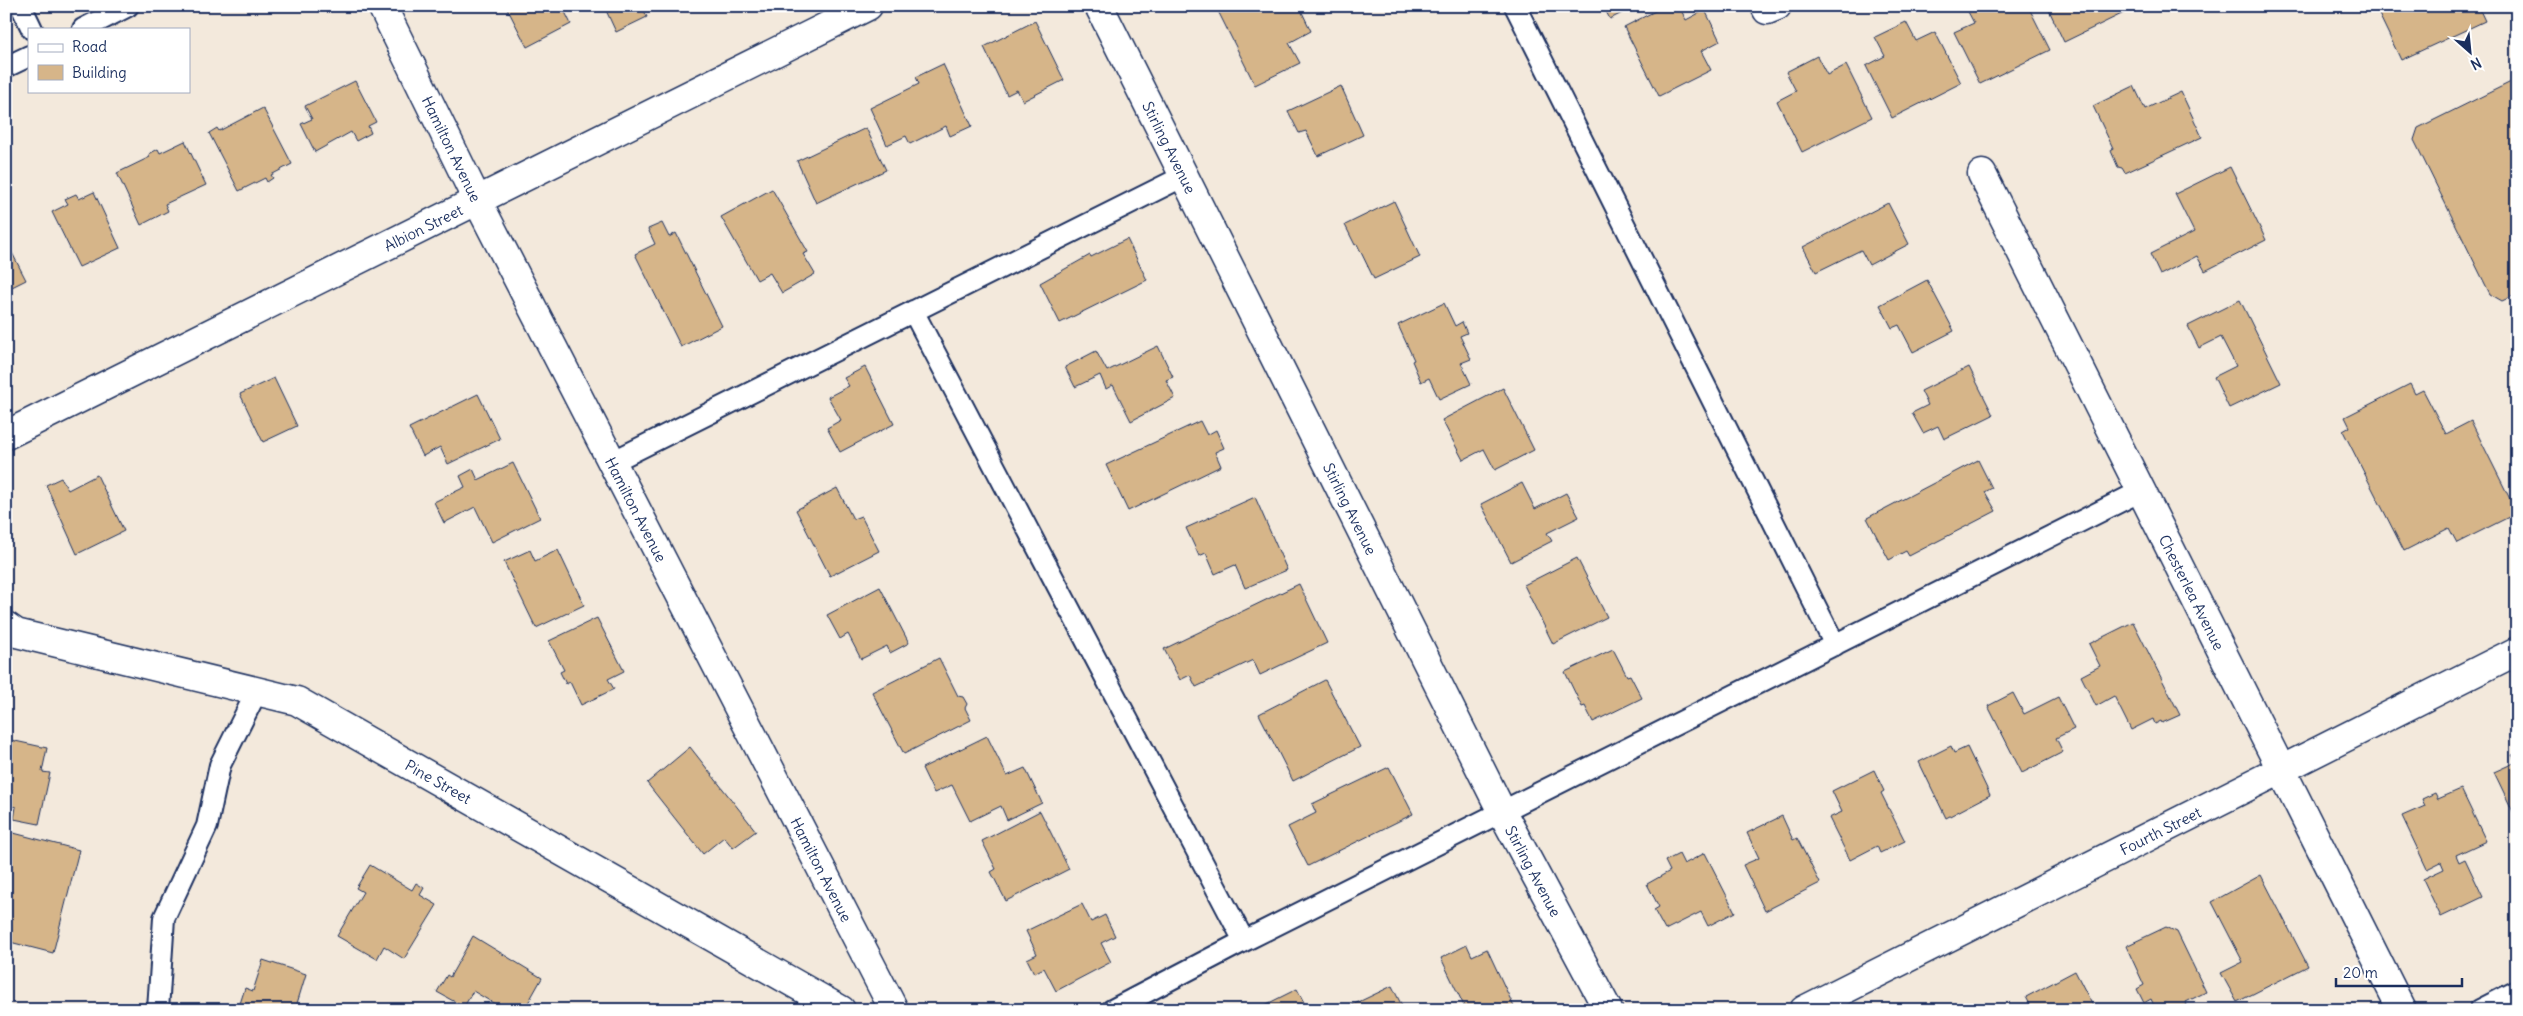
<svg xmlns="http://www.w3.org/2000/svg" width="2523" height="1016" font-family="Delius,sans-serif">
<rect width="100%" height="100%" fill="#f3e9dc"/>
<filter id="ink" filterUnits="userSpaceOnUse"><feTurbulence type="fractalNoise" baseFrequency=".02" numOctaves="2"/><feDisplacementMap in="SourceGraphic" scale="10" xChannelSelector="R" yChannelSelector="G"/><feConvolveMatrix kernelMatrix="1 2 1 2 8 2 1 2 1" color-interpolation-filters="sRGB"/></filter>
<g filter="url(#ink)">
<path fill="#d6b589" stroke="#1b2f5e" d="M506,6h56l9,18 -44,23z
M604,6h38l5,11 -31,15z
M1226,6h73l12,25 -22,12 11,20 -45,22 -37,-74z
M1603,6h33l-26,13z
M1665,6h14l7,14 19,-10 15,31 -19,10 10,19 -52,26 -35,-69z
M1965,6h63l22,44 -70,34 -26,-52 20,-9z
M2047,6h86l1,2 -70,34z
M2375,6h103l7,15 -84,39z
M1035,21l29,59 -41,21 -6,-11 -10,5 -23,-48z
M1906,22l10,19 19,-9 26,51 -69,35 -26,-52 19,-10 -10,-19z
M1817,56l10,19 19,-10 26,52 -70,35 -25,-51 19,-10 -10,-19z
M943,64l29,62 -22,10 -4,-10 -36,18 -4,-8 -19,9 -17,-37 49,-24 -3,-7z
M2517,79v215l-15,7 -12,-7 -76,-154 4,-12z
M355,81l21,41 -8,4 3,7 -15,8 -5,-9 -36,20 -14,-28 11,-5 -7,-13z
M1341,86l22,49 -45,21 -12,-25 -7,2 -11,-22z
M2134,86l11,23 36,-17 21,45 -77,36 -3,-5 -4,-1 -7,-16 2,-3 -20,-42z
M263,108l29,56 -21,11 2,3 -6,4 -2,-4 -26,13 -30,-58 8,-5 2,3z
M866,128l20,42 -70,33 -19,-42z
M185,141l21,44 -41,19 3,7 -27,14 -24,-52 33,-16 -1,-3 9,-5 2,4z
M2230,167l36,73 -61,31 -8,-15 -37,19 -10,-21 44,-22 -19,-38z
M772,189l36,63 -5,2 12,20 -33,19 -12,-20 -13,7 -36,-63z
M94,192l26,56 -41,19 -27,-55 16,-8 -3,-5 11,-5 3,5z
M1394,201l26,56 -46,22 -17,-35 -2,1 -10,-20z
M1888,203l21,41 -40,21 -8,-15 -45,22 -13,-25z
M662,223l7,14 7,-4 46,93 -41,21 -46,-93 20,-10 -7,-15z
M1127,239l20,41 -87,43 -20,-40 50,-28 1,2z
M6,241l20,39 -20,10z
M1927,280l27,51 -41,21 -14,-27 -7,3 -12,-23z
M2240,300l41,83 -52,25 -15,-31 22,-11 -15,-29 -22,11 -11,-22z
M1444,303l11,23 7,-4 5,11 -7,3 11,23 -10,4 10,21 -32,15 -10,-21 -8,4 -9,-21 2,-1 -16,-35z
M1158,346l15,31 -7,3 9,18 -44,23 -18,-36 -7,4 -6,-14 -25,12 -10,-20 31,-16 11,20z
M865,367l29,57 -54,28 -13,-24 14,-8 -13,-23 21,-11 -5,-8z
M1969,367l24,48 -49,24 -6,-13 -15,7 -11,-20 16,-8 -7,-14z
M274,378l23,48 -34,16 -23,-48z
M2410,384l5,10 8,-4 23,44 25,-13 46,92 -60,30 -8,-15 -45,23 -61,-120 7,-4 -5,-10z
M1503,388l31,62 -39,20 -11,-21 -21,11 -21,-40z
M478,394l22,45 -52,25 -8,-17 -17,9 -14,-28z
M1200,421l7,14 9,-5 8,18 -9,4 6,14 -93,45 -22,-46z
M1978,460l14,28 -7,4 11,19 -87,45 -3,-5 -17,9 -22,-42z
M513,463l27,55 -48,24 -17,-35 -31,16 -10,-21 31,-15 -5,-11 13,-7 5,11z
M97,475l27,56 -47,23 -31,-69 15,-7 7,12z
M1522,483l13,26 31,-16 13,24 -32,16 5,8 -41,21 -30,-58z
M837,488l16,31 8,-3 18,35 -49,25 -34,-66z
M1255,497l32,73 -42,18 -10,-23 -20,9 -9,-21 -7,3 -13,-28z
M530,550l5,11 23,-11 26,55 -48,23 -32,-66z
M1577,558l30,59 -54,27 -29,-59z
M1299,584l28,59 -67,32 -7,-15 -57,27 -6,-12 -10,5 -16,-31z
M880,587l29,56 -19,10 -3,-7 -26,13 -13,-25 -8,5 -13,-24z
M597,618l27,53 -16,8 6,10 -33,16 -11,-23 -4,2 -6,-12 4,-2 -15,-29z
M2133,622l47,93 -18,8 -1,-2 -6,3 -2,-5 -22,11 -17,-34 -18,10 -15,-30 19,-10 -11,-22z
M1613,649l14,27 3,-1 12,23 -49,24 -8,-16 -3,1 -17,-35z
M939,658l19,38 5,1 4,7 -2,4 6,12 -67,34 -32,-62z
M1325,680l35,67 -67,34 -34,-67z
M2013,693l11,21 34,-17 16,32 -18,9 7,14 -41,21 -34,-67z
M987,736l20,40 18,-8 17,35 -35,17 -6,-14 -31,15 -18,-36 -18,8 -12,-25z
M6,739l41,9 -5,24 8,1 -11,51 -25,-5 2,-12 -10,-2z
M1951,746l3,7 13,-6 23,48 -44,23 -27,-56z
M690,747l66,84 -23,17 -9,-11 -21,17 -56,-71z
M2517,753v65h-1l-22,-46 22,-10 -4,-7z
M1389,767l24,47 -105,52 -20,-39 28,-14 -4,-9z
M1874,770l10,21 -3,2 24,48 -25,12 -3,-7 -27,14 -21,-42 13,-6 -10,-21z
M2461,789l25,52 -30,14 3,7 6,-3 18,38 -42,20 -18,-38 21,-10 -3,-7 -14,7 -25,-53 23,-10 -3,-7 13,-6 3,6z
M1040,811l29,58 -63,32 -15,-29 5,-3 -14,-28z
M1782,816l11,24 4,-2 23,45 -55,28 -22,-46 16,-7 -12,-25z
M6,831l73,19 -26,103 -47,-12z
M1705,853l30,59 -27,14 -7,-14 -36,18 -11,-20 5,-3 -12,-23 23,-13 -5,-10 14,-7 5,10z
M370,865l42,25 4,-7 8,5 -4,7 17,10 -33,54 -20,-13 -7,13 -40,-23 26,-44 -7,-4z
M2261,875l47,91 -71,36 -16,-29 22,-11 -31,-60z
M1082,904l9,18 14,-7 10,21 -14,7 10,19 -55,29 -12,-23 -10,5 -7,-14 10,-5 -11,-23z
M2166,927l11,5 29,60 -20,10 1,3 -9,5h-22l-5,-11 -7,4 -7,-14 7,-4 -18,-39z
M473,936l69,42 -18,32h-19l-32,-19 -9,16 -27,-15 10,-17 3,2z
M1467,945l5,11 15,-7 28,60 -49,1 -25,-52z
M263,960l43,14 -11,36h-57l7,-22 8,3z
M2075,971l20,39h-62l-7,-13z
M1392,986l12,24h-59l-1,-1z
M1297,989l11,21h-52l5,-3z"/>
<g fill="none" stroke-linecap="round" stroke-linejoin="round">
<defs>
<path id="lane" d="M21,6l11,23
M1515,6l320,639
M83,29l45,-23
M6,67l23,-11
M913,311l331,630
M612,462l572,-286
M158,1010l6,-92 43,-92 13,-61 37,-74
M1112,1010l132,-69 897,-450
M2480,1010l37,-19"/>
<g id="street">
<path id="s1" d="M382,6l95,194 417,810"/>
<path id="s2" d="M1099,6l403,806 106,198"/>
<path d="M1765,6l2,4 10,-4"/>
<path id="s3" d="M1982,174l420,836"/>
<path id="s4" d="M6,435l862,-429"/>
</g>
<g id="secondary">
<path id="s5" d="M6,626l10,7 281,68 544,309"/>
<path id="s6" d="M1804,1010l713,-359"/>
</g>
</defs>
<use href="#lane" stroke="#1b2f5e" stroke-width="24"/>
<use href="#street" stroke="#1b2f5e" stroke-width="31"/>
<use href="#secondary" stroke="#1b2f5e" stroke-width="31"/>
<use href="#lane" stroke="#fff" stroke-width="20"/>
<use href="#street" stroke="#fff" stroke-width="28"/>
<use href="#secondary" stroke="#fff" stroke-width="28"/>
</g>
</g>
<g text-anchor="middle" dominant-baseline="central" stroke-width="5" stroke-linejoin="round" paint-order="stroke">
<g font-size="15" fill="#1b2f5e" stroke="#fff">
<text stroke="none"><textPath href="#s2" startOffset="158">Stirling Avenue</textPath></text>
<text stroke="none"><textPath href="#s1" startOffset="159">Hamilton Avenue</textPath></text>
<text stroke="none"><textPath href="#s4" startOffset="466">Albion Street</textPath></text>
<text stroke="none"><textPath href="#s1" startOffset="564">Hamilton Avenue</textPath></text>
<text stroke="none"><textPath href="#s2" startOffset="562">Stirling Avenue</textPath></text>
<text stroke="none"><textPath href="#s3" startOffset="468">Chesterlea Avenue</textPath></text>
<text stroke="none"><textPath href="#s5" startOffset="464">Pine Street</textPath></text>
<text stroke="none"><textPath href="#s6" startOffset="399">Fourth Street</textPath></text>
<text stroke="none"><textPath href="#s1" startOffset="969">Hamilton Avenue</textPath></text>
<text stroke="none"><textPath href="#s2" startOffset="968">Stirling Avenue</textPath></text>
</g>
</g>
<rect width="2523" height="1016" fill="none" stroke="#fff" stroke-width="25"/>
<rect x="12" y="12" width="2498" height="991" fill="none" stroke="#1b2f5e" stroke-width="2" filter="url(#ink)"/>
<rect x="28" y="28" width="162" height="65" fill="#ffffff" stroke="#a4acbf"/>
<rect x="38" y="44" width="25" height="8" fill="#ffffff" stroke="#a4acbf"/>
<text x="72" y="52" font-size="15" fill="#1b2f5e">Road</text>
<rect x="38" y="65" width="25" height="15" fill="#d6b589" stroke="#a4acbf"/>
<text x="72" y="78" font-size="15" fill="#1b2f5e">Building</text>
<g transform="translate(2470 52) rotate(153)" stroke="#ffffff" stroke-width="4" paint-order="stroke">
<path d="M0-4L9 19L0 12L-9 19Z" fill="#1b2f5e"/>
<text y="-8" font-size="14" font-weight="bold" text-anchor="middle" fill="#1b2f5e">N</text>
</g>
<path d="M2336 978v8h126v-8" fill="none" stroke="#1b2f5e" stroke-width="2.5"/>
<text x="2343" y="978" font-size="15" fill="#1b2f5e" stroke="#ffffff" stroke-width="4" paint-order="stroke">20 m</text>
</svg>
